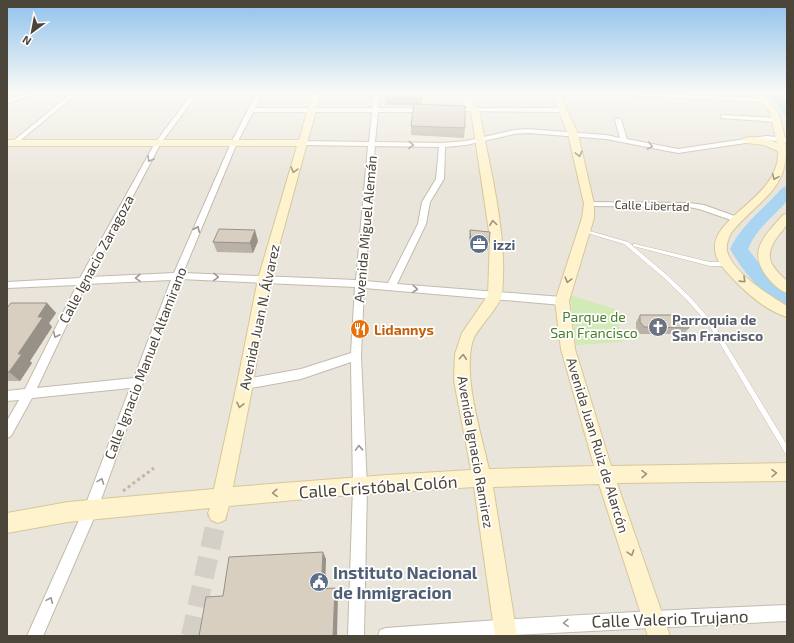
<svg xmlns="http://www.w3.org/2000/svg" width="794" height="643" font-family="'Exo 2',sans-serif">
<rect width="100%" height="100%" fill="#f6f3ec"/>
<path fill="#eae5da" d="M7,92h780v544h-780z"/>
<path fill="#efe8d6" d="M386,92h44l-1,16 -43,-1z
M412,112h60l3,26 -32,4 -34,-1z"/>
<path fill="#d2eab5" d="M570,295l45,14 8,33 -47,3z"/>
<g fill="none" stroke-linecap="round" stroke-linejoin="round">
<path fill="#a9d4f2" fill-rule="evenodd" d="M764,92h13l9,9 1,14 -4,-1 -6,-9z
M787,186v15c-14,16 -31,28 -39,48l18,23 21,17v16c-25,-8 -44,-34 -57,-56 12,-25 34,-40 52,-61z"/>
<path stroke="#d4d0c8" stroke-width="20" stroke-dasharray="20 10" stroke-linecap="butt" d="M191,636l27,-123"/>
<defs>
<path id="lane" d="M107,92h3l-4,5h-2v-2z
M584,230h2l42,12 39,33 24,23 22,25 74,122v9l-2,-1 -76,-128 -22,-25 -24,-23 -39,-33 -40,-12z
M633,244h2l75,18h16l2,2 -2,2h-16l-77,-20z"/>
<path id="street" d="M7,92h6l-6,4z
M35,92h9l-37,11v-4z
M73,92h6l-63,52h-4v-2z
M193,92h6l-38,51 -71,134 84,-4 57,-130 26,-51h6l-8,16h117l2,-16h6l-2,16h48l3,2 -3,2h-48l-3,30 67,1 24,-2 48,-11 14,-1 78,6 14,3 -5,-18 3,-2 3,2 6,19 51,10 88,-13 21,2v4l-21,-2 -88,13 -72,-14 -78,-6 -14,1 -48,11 -21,2 -1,32 -14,23 -4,22 -29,60 165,13 5,4 -5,4 -198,-17 -3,68 6,131 -3,149h-16l5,-149 -2,-125 -50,17 -56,10 -4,-2 -2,-3 2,-3 4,-2 56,-10 50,-16 4,-66 -175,-8 -83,232 -54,125h-16l57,-127 46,-121 -98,10 -21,38 -4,2v-17l12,-21 -12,1v-10l18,-2 52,-104 -70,3v-6l73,-4 75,-135zM253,112h119l-3,30 -67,-1 -3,2 3,2 66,1 -12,134 -173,-7 54,-130zM375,146l64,1 -3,32 -14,23 -4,22 -30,59 -23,-2zM171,280l-37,98 -97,10 49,-104z
M597,92h37l129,6 3,2 -3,2 -163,-8z
M452,108h111l3,2 -3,2 -113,-1v-2z
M723,115l54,3 3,2 -3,2 -56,-4v-2z
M586,202l103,1 15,2 36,13 1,2 -4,2 -38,-13 -10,-2 -100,-1 -4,-2z
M787,605v16l-295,15h-114l2,-6 6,-2c134,-10 267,-18 401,-23z"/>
<path id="secondary" d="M313,92h8l-51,187 -17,105 -20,103 154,-12 84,-5 -17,-89 1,-27 7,-21 26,-38 2,-57 -19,-127 -12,-13 -2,-6h8l1,3 13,15c11,59 29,125 23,184 -2,13 -24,33 -29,46 -11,34 8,93 16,129l105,-3 -33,-117 -6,-48 27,-83 2,-14 -16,-70 -17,-42h8l19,42 16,70v14l-25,83 6,48 36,117 176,-3v18l-170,2 53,153h-22l-49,-152 -106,3 24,149h-22l-21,-149 -135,9 -110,10 -4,14 -7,3 -7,-3 -3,-7 2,-5 -142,14 -61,11v-20l61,-11 146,-13 23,-105 21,-105 39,-133h-290v-6h292z
M752,92h8c18,19 18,16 24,42 10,55 -24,63 -53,99 -3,6 -5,12 -4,18 5,21 43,45 60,55v11c-18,-5 -37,-21 -50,-34 -8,-9 -21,-20 -22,-33 -4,-34 66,-53 63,-99l-14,-6 -17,-2 -5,-3c7,-7 27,0 35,3l-7,-31z
M776,92h9l2,2v6z
M787,214c0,2 1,6 0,9 -1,4 -6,9 -9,13 -15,20 -8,30 9,45v12c-8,-3 -14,-9 -19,-15 -22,-27 -3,-42 15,-63z"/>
</defs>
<use href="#lane" stroke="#c2bbae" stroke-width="1"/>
<use href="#street" stroke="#c2bbae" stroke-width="2"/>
<use href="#secondary" stroke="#d6c79b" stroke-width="2"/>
<path stroke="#c4b79f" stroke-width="3" stroke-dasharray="3 3" stroke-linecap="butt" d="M123,491l31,-23"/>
<use href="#lane" fill="#fff" fill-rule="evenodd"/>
<use href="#street" fill="#fff" fill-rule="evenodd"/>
<use href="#secondary" fill="#fff3cd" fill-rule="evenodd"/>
</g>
<path fill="#bab2a6" d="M423,92l-2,12 44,24 -1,10 -53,-3v-9l3,-20 -28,-1 -1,-8z
M470,230l19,13 -1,7 -18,-1 -1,-12z
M258,241l-5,12 -36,-1 -4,-10z
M47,303l9,10 -7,10 3,4 -22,34 2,2 -12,18h-13v-73z
M640,315l49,13 -5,6h-44l-4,-6v-6z"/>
<path fill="#979187" d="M422,92h1l-2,14v-7z
M255,230l3,11 -5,12 -3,-10z
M47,303l9,10 -7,10 3,4 -22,34 2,2 -12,18 -11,-9 29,-55z
M323,552l3,7 -1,35 -4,-5z
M335,588l3,5 -1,43h-4z"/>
<path fill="#d8cfc1" stroke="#979187" d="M387,92h35l-1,7 -36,-2z
M414,104l51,2v22l-54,-2z
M219,229l36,1 -5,13 -37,-1z
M470,230l20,2 -1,11 -18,-1z
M11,303h36l-9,14h5l-25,37h4l-13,18h-2v-64z
M640,315h36l10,4 3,9 -45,-1 -4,-5z
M323,552l-2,37 14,-1 -2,48h-134l7,-39 17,-1 6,-39z"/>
<defs><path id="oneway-chevron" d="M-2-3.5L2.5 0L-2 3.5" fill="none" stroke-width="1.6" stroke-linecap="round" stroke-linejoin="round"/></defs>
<g stroke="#9c9892">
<use href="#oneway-chevron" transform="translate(411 145) rotate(1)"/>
<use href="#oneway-chevron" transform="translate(650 146) rotate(13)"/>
<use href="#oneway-chevron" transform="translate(150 159) rotate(119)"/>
<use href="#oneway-chevron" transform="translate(197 229) rotate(-67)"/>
<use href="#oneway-chevron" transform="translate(216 277) rotate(2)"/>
<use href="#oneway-chevron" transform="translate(138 278) rotate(177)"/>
<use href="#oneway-chevron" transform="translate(415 289) rotate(5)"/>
<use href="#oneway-chevron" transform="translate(56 335) rotate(116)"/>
<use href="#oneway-chevron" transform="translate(359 448) rotate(-92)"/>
<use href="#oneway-chevron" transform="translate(101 481) rotate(-70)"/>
<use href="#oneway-chevron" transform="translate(50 600) rotate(-66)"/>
<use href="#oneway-chevron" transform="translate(566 623) rotate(177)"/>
</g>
<g stroke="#9c937c">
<use href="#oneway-chevron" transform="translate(579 154) rotate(76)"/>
<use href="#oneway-chevron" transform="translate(294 170) rotate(106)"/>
<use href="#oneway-chevron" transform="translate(775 177) rotate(114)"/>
<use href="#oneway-chevron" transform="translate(493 223) rotate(-98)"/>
<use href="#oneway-chevron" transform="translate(568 280) rotate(105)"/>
<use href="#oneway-chevron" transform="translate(743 280) rotate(44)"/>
<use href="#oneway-chevron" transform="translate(463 357) rotate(-86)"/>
<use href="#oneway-chevron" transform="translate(240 405) rotate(102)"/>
<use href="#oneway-chevron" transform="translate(774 473) rotate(-1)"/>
<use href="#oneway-chevron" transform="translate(644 474) rotate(-1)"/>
<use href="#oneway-chevron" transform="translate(275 493) rotate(176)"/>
<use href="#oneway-chevron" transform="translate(631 553) rotate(72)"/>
</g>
<linearGradient id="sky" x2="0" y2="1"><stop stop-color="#8fc1ec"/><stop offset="0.51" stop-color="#fbfaf6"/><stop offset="1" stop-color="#fbfaf6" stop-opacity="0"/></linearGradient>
<rect width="794" height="182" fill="url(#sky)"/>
<defs>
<symbol id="office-disc" viewBox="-11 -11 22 22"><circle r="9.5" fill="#5c6f8a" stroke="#fff"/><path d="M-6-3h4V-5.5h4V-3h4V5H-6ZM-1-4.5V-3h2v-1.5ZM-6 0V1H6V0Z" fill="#fff"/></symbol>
<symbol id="church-disc" viewBox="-11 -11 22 22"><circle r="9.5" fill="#6b7280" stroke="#fff"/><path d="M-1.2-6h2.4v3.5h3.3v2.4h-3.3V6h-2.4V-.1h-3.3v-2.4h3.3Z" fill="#fff"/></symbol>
<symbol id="restaurant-disc" viewBox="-11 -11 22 22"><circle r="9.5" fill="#e8710a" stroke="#fff"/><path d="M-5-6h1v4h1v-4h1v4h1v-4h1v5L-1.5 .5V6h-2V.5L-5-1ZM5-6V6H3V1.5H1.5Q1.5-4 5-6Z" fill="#fff"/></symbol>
<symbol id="civic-disc" viewBox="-11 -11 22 22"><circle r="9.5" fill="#5c6f8a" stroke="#fff"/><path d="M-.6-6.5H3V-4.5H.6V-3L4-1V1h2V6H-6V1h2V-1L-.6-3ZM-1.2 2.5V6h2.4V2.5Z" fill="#fff"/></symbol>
</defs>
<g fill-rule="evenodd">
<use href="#office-disc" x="468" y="233" width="22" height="22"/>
<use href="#church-disc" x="647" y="316" width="22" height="22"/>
<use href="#restaurant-disc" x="349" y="318" width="22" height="22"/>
<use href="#civic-disc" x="308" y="571" width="22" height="22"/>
</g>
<g text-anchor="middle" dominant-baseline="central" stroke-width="3.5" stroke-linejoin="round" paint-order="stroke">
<g font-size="12" fill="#4b4439" stroke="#fff">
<text transform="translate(652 205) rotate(2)">Calle Libertad</text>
</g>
<g font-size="14" fill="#4b4439" stroke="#fff">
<text transform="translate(365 229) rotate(-85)">Avenida Miguel Alemán</text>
<text transform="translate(96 259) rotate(-62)">Calle Ignacio Zaragoza</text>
<text transform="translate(259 317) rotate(-78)">Avenida Juan N. Álvarez</text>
<text transform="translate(145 363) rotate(-69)">Calle Ignacio Manuel Altamirano</text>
<text transform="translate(598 445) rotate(73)">Avenida Juan Ruiz de Alarcón</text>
<text transform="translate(476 452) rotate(80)">Avenida Ignacio Ramirez</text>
</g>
<g font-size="14" font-weight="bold" fill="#4e5e75" stroke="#fff" text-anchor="start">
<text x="493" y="244">izzi</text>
</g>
<g font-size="14" fill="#4a7f2a" stroke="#fff">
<text x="594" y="316">Parque de<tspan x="594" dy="16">San Francisco</tspan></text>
</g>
<g font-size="14" font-weight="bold" fill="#5b616d" stroke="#fff" text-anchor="start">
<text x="672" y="319">Parroquia de<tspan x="672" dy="16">San Francisco</tspan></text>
</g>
<g font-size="14" font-weight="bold" fill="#c56008" stroke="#fff" text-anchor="start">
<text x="374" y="329">Lidannys</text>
</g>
<g font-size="17" fill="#4b4439" stroke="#fff">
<text transform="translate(378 486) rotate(-4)">Calle Cristóbal Colón</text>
<text transform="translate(670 618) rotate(-2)">Calle Valerio Trujano</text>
</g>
<g font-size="17" font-weight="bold" fill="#4e5e75" stroke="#fff" text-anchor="start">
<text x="333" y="572">Instituto Nacional<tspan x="333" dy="20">de Inmigracion</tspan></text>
</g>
</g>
<rect width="794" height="643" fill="none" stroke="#4b4439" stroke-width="16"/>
<g transform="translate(32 32) rotate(212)" stroke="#ffffff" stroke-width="3" paint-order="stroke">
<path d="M0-3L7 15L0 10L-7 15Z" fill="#4b4439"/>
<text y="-6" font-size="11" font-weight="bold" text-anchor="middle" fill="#4b4439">N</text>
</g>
</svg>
